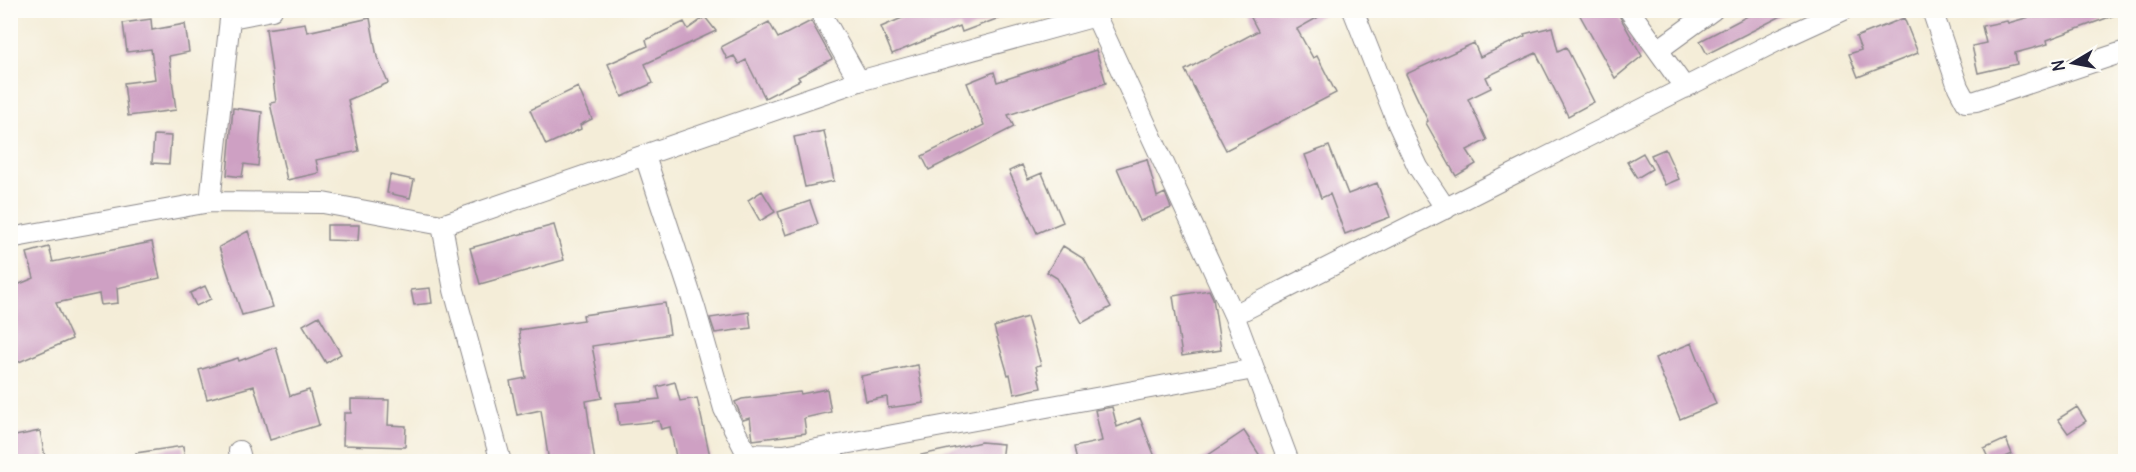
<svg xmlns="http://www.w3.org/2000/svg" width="2136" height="472" font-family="Delius,sans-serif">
<rect width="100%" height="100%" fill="#fdfcf7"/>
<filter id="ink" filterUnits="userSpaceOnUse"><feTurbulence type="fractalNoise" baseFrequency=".0167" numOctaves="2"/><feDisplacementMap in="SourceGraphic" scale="12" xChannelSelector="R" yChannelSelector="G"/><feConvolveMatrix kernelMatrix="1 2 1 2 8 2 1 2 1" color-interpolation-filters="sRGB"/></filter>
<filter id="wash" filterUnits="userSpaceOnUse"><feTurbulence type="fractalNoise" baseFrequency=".008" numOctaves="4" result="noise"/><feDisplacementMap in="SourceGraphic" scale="24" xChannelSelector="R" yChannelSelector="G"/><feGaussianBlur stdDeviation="1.35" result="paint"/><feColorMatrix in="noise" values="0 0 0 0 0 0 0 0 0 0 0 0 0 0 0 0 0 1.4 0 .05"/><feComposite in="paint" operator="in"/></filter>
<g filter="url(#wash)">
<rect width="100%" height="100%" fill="#f4edd8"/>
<g id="blocks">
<path fill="#cea0c3" d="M921,10h94v2l-53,20 -2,-6 -68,28 -11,-27z
M1247,10h84l-34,19 16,29 4,-2 19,37 -110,57 -41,-80 73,-39z
M1577,10h39l26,46 -27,22z
M1759,10h34l-86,44 -7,-13z
M2043,10h79l1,2 -76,28 1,4 -33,9 2,11 -39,9 -6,-27 14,-3 -4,-17 25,-5 1,2 36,-10z
M705,17l11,14 -71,33 8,19 -31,14 -14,-33 40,-18 -2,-6 38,-18 4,7z
M370,18l7,39 11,26 -40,17 11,51 -43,9 3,13 -32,7 -17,-77 6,-1 -10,-73 39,-6 2,9z
M1904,18l14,35 -60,24 -9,-23 12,-4 -5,-13z
M151,19l1,11 33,-6 4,28 -20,4 7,54 -48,6 -4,-33 31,-4 -4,-30 -24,3 -4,-29z
M811,21l21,38 -34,18 2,3 -35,18 -19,-38 -7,4 -5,-8 -7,3 -6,-12 48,-25 9,16z
M1552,27l6,24 8,-4 28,55 -26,14 -32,-63 -50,24 5,11 -23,11 19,41 -20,10 9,14 -20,12 -30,-53 2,-2 -22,-47 68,-31 6,14 45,-21 -1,-2z
M1096,50l10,33 -98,32 6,12 -85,43 -7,-14 62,-31 -17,-42 27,-11 3,10z
M578,87l14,32 -12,6 1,4 -35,16 -16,-35z
M233,108l29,4 -4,54 -14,-2 -2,13 -15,-2z
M824,131l10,50 -29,6 -11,-50z
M154,135l17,1 -2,28 -17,-1z
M1329,146l19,48 29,-11 13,34 -45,17 -15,-40 -9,4 -16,-43z
M1665,149l14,30 -14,6 -14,-30z
M1643,153l9,16 -15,9 -10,-16z
M1147,159l10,38 8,-4 6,15 -31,13 -23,-53z
M1022,165l6,14 14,-6 21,49 -26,11 -28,-62z
M390,175l24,5 -4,18 -23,-5z
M762,191l13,21 -15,9 -12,-21z
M810,201l8,23 -32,11 -8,-23z
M327,225h32l-1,16 -31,-1z
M554,225l10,35 -84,24 -10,-36z
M248,231l25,76 -31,8 -23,-68z
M152,242l8,36 -43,10 1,15 -17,2 -2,-11 -43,9 16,36 -53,23 -9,1v-75l24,-10 -7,-25 22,-6 4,15z
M1063,246l21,13 27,48 -29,16 -25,-45 -10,-6z
M205,286l6,13 -15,7 -6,-13z
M430,288l2,15 -18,2 -3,-15z
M1209,290l4,8 8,52 -39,6 -9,-60z
M665,303l5,31 -78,12 10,52 -16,3 9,61h-46l-8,-52 -24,5 -7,-34 16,-3 -7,-48 65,-10 -1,-5z
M749,312l2,16 -36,5 -5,-15z
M319,316l22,38 -15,9 -23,-38z
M1027,317l14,48 -5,1 5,22 -27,6 -4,-20 -2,1 -14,-48z
M1692,343l24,61 -36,15 -25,-61z
M276,347l14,49 19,-6 10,35 -49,15 -16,-54 -47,13 -8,-29 39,-12 1,3z
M918,365l6,38 -36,5 -1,-11 -21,4 -5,-25z
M675,382l5,19 17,-3 13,58 -33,6 -7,-35 -9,2 -2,-8 -40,4 -3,-22 44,-4 -3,-12z
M827,389l4,23 -27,6 2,15 -53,7 -3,-22 -7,2 -8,-18 7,-3 58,-7 1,2z
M351,399l38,1 -1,25 18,1 -1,21 -62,-2 1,-32h7z
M1112,407l5,20 23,-9 17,44h-80l-3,-15 28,-6 -7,-31z
M2077,407l9,14 -18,12 -10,-14z
M40,431l6,31h-36v-25z
M1244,431l20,31h-66z
M2006,439l6,15 -16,8h-6l-6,-13z
M981,442l22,2 -2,18h-80v-7z
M183,446l2,16h-49v-9z"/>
</g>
</g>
<g filter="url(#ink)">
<use href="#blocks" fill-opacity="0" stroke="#8b888a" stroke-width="1.5"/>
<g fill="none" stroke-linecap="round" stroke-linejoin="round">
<defs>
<path id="street" d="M819,10l40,71
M1093,10l141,305 55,147
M1353,10l45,114 20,43 28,42
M1629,10l56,78
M1932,10l26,77 8,15 10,-1 150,-50
M231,18l41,-8
M1658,50l55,-40
M645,156l50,152 29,101 23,45 37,1 470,-86
M210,202l21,-192
M442,225l12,65 47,172
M10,238l200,-36 113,1 119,22 417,-144 237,-65
M1234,315l549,-277 61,-28
M239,451l3,11"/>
</defs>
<use href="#street" stroke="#8b888a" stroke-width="22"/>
<use href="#street" stroke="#fff" stroke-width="20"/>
</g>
</g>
<rect width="2136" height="472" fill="none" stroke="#fdfcf7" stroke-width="36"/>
<g transform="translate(2073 63) rotate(260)" stroke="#fdfcf7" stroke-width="4.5" paint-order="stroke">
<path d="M0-4.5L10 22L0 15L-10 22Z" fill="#22223b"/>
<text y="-9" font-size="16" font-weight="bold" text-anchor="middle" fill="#22223b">N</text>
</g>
</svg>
